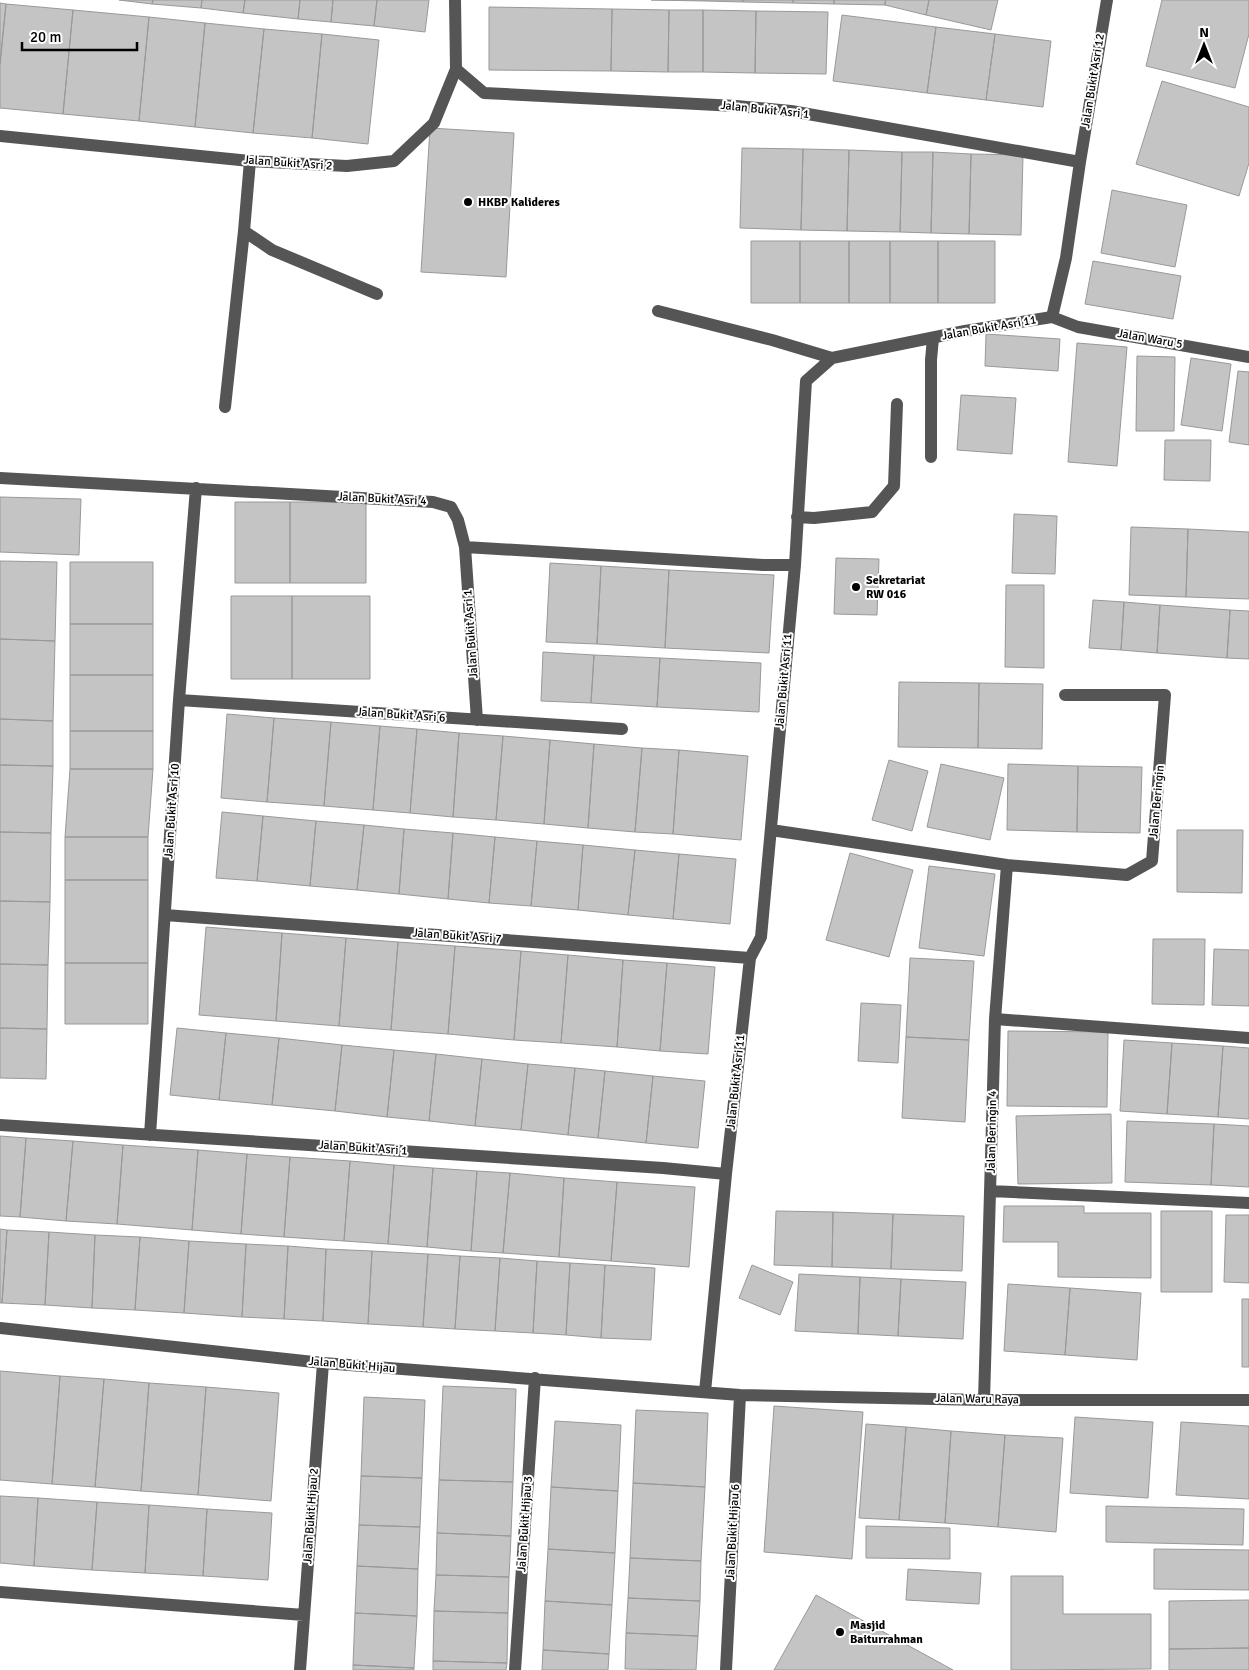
<svg xmlns="http://www.w3.org/2000/svg" width="1249" height="1670" font-family="Signika,sans-serif">
<rect width="100%" height="100%" fill="#fff"/>
<path fill="#c4c4c4" stroke="#999" d="M119,0h34l-1,4z
M153,0h49l-1,8 -49,-4z
M202,0h43l-2,13 -42,-5z
M245,0h55l-2,19 -55,-6z
M300,0h33l-2,22 -33,-3z
M333,0h44l-3,26 -43,-4z
M377,0h52l-4,32 -51,-6z
M651,0h54v1z
M705,0h38v2l-38,-1z
M743,0h50v3l-50,-1z
M793,0h41v4l-41,-1z
M834,0h51v5l-51,-1z
M886,0h43l-3,15 -41,-10z
M929,0h69l-7,30 -65,-15z
M1162,0h87v34l-14,54 -89,-22z
M0,3l6,1 -6,60z
M6,4l67,6 -10,104 -63,-6v-44z
M489,7l123,2 -1,62 -122,-1z
M612,9l57,1 -1,62 -57,-1z
M73,10l76,7 -10,104 -76,-7z
M669,10h34v62h-35z
M703,10l53,1 -1,62 -52,-1z
M756,11l72,1 -2,62 -71,-1z
M842,15l94,12 -9,66 -94,-12z
M149,17l56,6 -10,104 -56,-6z
M205,23l59,6 -11,104 -58,-6z
M936,27l59,7 -9,66 -59,-7z
M264,29l58,5 -10,104 -59,-5z
M322,34l57,6 -11,104 -56,-6z
M995,34l56,7 -8,66 -57,-7z
M1162,81l87,26v56l-10,33 -103,-32z
M430,128l84,5 -8,144 -85,-5z
M742,148l61,1 -2,81 -61,-2z
M803,149l46,1 -2,81 -46,-1z
M849,150l53,2 -2,80 -53,-1z
M902,152h31l-2,81 -31,-1z
M933,152l38,2 -2,80 -38,-1z
M971,154l52,1 -2,80 -52,-1z
M1112,190l75,15 -12,62 -74,-14z
M751,241h49v62h-49z
M800,241h49v62h-49z
M849,241h41v62h-41z
M890,241h48v62h-48z
M938,241h57v62h-57z
M1093,261l88,15 -8,43 -88,-15z
M986,334l74,5 -2,32 -73,-5z
M1077,343l50,4 -10,119 -49,-4z
M1137,356l38,1 -1,74h-38z
M1191,358l40,6 -9,67 -41,-6z
M1238,371l11,1v73l-20,-3z
M961,395l55,3 -4,56 -55,-4z
M1165,440h46l-1,41 -46,-1z
M0,497l81,2 -2,56 -79,-3z
M235,502h55v81h-55z
M290,502h76v81h-76z
M1014,514l43,2 -2,58 -43,-1z
M1131,527l57,2 -2,68 -57,-2z
M1188,529l61,3v67l-63,-2z
M836,558l43,1 -2,56 -43,-1z
M0,561l57,1 -2,79 -55,-2z
M70,562h83v62h-83z
M550,563l51,3 -4,78 -51,-2z
M601,566l68,4 -4,78 -68,-4z
M669,570l105,5 -5,78 -104,-5z
M1006,585h38v83l-39,-1z
M231,596h61v83h-61z
M292,596h78v83h-78z
M1093,600l31,2 -3,48 -32,-2z
M1124,602l36,3 -3,48 -36,-3z
M1160,605l70,5 -3,48 -70,-5z
M1230,610l19,1v48l-22,-1z
M70,624h83v51h-83z
M0,639l55,2 -2,80 -53,-2z
M543,652l51,3 -3,48 -50,-2z
M594,655l66,3 -3,49 -66,-4z
M660,658l101,5 -2,49 -102,-5z
M70,675h83v56h-83z
M899,682l80,1 -1,65 -80,-1z
M979,683l64,1 -1,65 -64,-1z
M227,714l47,4 -7,84 -46,-4z
M274,718l57,4 -7,84 -57,-4z
M0,719l53,2v45l-53,-1z
M331,722l49,4 -7,84 -49,-4z
M380,726l37,3 -7,84 -37,-3z
M417,729l42,4 -6,84 -43,-4z
M70,731h83v38h-83z
M459,733l44,3 -7,84 -43,-3z
M503,736l47,4 -6,84 -48,-4z
M550,740l44,4 -6,84 -44,-4z
M594,744l48,4 -7,84 -47,-4z
M642,748l37,2 -6,84 -38,-2z
M679,750l69,6 -7,84 -68,-6z
M889,760l39,11 -16,60 -40,-11z
M941,764l63,14 -14,62 -63,-13z
M1008,764l70,2 -1,66 -70,-2z
M0,765l53,1 -2,67 -51,-1z
M1078,766l64,1 -2,66 -63,-1z
M70,769h83l-5,68h-83z
M222,812l41,4 -6,65 -41,-3z
M263,816l53,5 -6,65 -53,-5z
M316,821l48,4 -7,65 -47,-4z
M364,825l40,4 -5,65 -42,-4z
M404,829l49,4 -5,66 -49,-5z
M1177,830h66l-1,63 -65,-1z
M0,832l51,1 -1,69 -50,-1z
M453,833l42,4 -6,66 -41,-4z
M65,837h83v43h-83z
M495,837l42,4 -6,65 -42,-3z
M537,841l46,4 -5,65 -47,-4z
M583,845l52,5 -7,65 -50,-5z
M635,850l44,4 -6,65 -45,-4z
M850,853l63,17 -24,87 -63,-17z
M679,854l57,5 -6,65 -57,-5z
M929,866l66,8 -11,82 -65,-8z
M65,880h83v83h-83z
M0,901l50,1 -2,63 -48,-1z
M206,927l76,6 -6,88 -77,-6z
M282,933l64,5 -7,88 -63,-5z
M346,938l52,4 -7,88 -52,-4z
M1153,939h52l-1,66 -52,-1z
M398,942l57,4 -7,88 -57,-4z
M455,946l66,5 -7,89 -66,-6z
M1214,949l35,1v56l-37,-1z
M521,951l47,4 -7,88 -47,-3z
M568,955l55,5 -6,87 -56,-4z
M910,958l64,3 -5,79 -63,-3z
M623,960l44,3 -7,88 -43,-4z
M65,963h83v61h-83z
M667,963l48,4 -7,87 -48,-3z
M0,964l48,1 -1,64 -47,-1z
M861,1003l40,2 -3,58 -40,-2z
M0,1028l47,1 -1,50 -46,-1z
M177,1028l49,5 -7,67 -49,-5z
M1008,1031l100,1 -1,75 -100,-1z
M226,1033l53,5 -7,67 -53,-5z
M906,1037l63,3 -4,82 -63,-4z
M279,1038l63,7 -7,66 -63,-6z
M1124,1040l48,3 -5,71 -47,-3z
M1172,1043l51,3 -5,71 -51,-3z
M342,1045l52,5 -7,67 -52,-6z
M1223,1046l26,2v71l-31,-2z
M394,1050l42,4 -7,67 -42,-4z
M436,1054l46,5 -7,67 -46,-5z
M482,1059l46,5 -7,66 -46,-4z
M528,1064l47,4 -7,67 -47,-5z
M575,1068l30,3 -7,67 -30,-3z
M605,1071l48,5 -7,67 -48,-5z
M653,1076l52,5 -7,67 -52,-5z
M1111,1114l1,69 -94,1 -2,-68z
M1127,1121l87,3 -3,61 -86,-3z
M1214,1124l35,2v61l-38,-2z
M0,1136l26,2 -6,79 -20,-1z
M26,1138l47,3 -7,80 -46,-4z
M73,1141l50,4 -6,79 -51,-3z
M123,1145l75,5 -6,80 -75,-6z
M198,1150l49,4 -6,80 -49,-4z
M247,1154l43,3 -6,80 -43,-3z
M290,1157l60,4 -6,80 -60,-4z
M350,1161l44,4 -6,79 -44,-3z
M394,1165l39,3 -6,79 -39,-3z
M433,1168l44,3 -6,80 -44,-4z
M477,1171l33,2 -7,80 -32,-2z
M510,1173l54,5 -5,79 -56,-4z
M564,1178l53,4 -6,79 -52,-4z
M617,1182l78,5 -6,80 -78,-6z
M1004,1206h80v7h67v65l-93,-1v-35h-55z
M776,1211l57,1 -1,55 -58,-2z
M1161,1211h51v81h-51z
M833,1212l60,2 -2,55 -59,-2z
M893,1214l71,2 -2,55 -71,-2z
M1226,1215h23v68l-25,-1z
M0,1229l7,1 -5,73h-2z
M7,1230l42,2 -4,73 -43,-2z
M49,1232l46,3 -3,73 -47,-3z
M95,1235l45,2 -5,73 -43,-2z
M140,1237l49,4 -5,72 -49,-3z
M189,1241l57,3 -4,73 -58,-4z
M246,1244l42,2 -4,73 -42,-2z
M288,1246l38,3 -3,72 -39,-2z
M326,1249l46,2 -4,73 -45,-3z
M372,1251l56,3 -5,73 -55,-3z
M428,1254l32,2 -5,73 -32,-2z
M460,1256l40,2 -5,73 -40,-2z
M500,1258l37,3 -4,72 -38,-2z
M537,1261l33,2 -4,72 -33,-2z
M570,1263l35,2 -4,73 -35,-3z
M605,1265l50,3 -4,72 -50,-2z
M752,1265l41,17 -13,33 -41,-17z
M799,1274l61,3 -2,57 -63,-3z
M860,1277l41,2 -3,57 -40,-2z
M901,1279l65,3 -3,57 -65,-3z
M1008,1284l62,4 -5,67 -61,-4z
M1070,1288l71,5 -4,67 -72,-5z
M1242,1299h7v68h-7z
M0,1371l60,5 -8,108 -52,-4z
M60,1376l44,3 -9,108 -43,-3z
M104,1379l45,4 -8,108 -46,-4z
M149,1383l57,4 -8,108 -57,-4z
M443,1386l73,3 -3,93 -74,-2z
M206,1387l73,6 -8,108 -73,-6z
M364,1397l61,3 -3,78 -61,-2z
M774,1406l89,6 -11,147 -88,-7z
M636,1410l72,3 -3,74 -72,-4z
M1075,1417l78,5 -5,76 -78,-5z
M555,1421l66,4 -3,66 -67,-4z
M1181,1422l68,4v73l-73,-4z
M866,1424l40,3 -7,93 -40,-2z
M906,1427l45,4 -6,92 -46,-3z
M951,1431l54,4 -7,92 -53,-4z
M1005,1435l58,3 -7,94 -58,-5z
M361,1476l61,2 -2,49 -61,-2z
M439,1480l74,2 -2,54 -74,-3z
M633,1483l72,4 -4,74 -71,-3z
M551,1487l67,4 -3,62 -67,-4z
M0,1496l38,2 -4,68 -34,-3z
M38,1498l59,4 -5,68 -58,-4z
M97,1502l52,3 -4,68 -53,-3z
M149,1505l58,4 -4,67 -58,-3z
M1106,1506l138,3 -1,36 -137,-3z
M207,1509l65,4 -4,67 -65,-4z
M359,1525l61,2 -2,42 -61,-3z
M866,1526l84,2v31l-84,-1z
M437,1533l74,3 -2,41 -73,-2z
M548,1549l67,4 -3,52 -67,-4z
M1154,1549l95,1v40l-95,-1z
M630,1558l71,3 -1,40 -72,-3z
M357,1566l61,3 -1,47 -62,-3z
M908,1569l73,4 -2,31 -73,-4z
M436,1575l73,2 -1,36 -74,-2z
M1011,1576h52v38h88v55l-140,1z
M816,1595l137,75h-179z
M628,1598l72,3 -2,35 -72,-3z
M1249,1600v48l-80,1v-48z
M545,1601l67,4 -3,49 -66,-4z
M434,1611l74,2 -1,50 -74,-2z
M355,1613l62,3 -3,52 -61,-3z
M626,1633l72,3 -2,34 -71,-1z
M1249,1648v22h-80v-21z
M543,1650l66,4 -1,16h-66z
M433,1661l74,2 -1,7h-73z
M353,1665l61,3v2h-61z"/>
<g fill="none" stroke-linecap="round" stroke-linejoin="round">
<path stroke="#555" stroke-width="12" d="M456,69l28,24 252,13 55,5 289,51
M0,136l250,25 97,5 47,-5 40,-38 22,-54 -1,-69
M250,161l-6,70 28,19 105,44
M658,311l114,29 60,18
M1052,317l14,-59 14,-96 27,-162
M1052,317l26,10 171,30
M225,407l19,-176
M931,457v-97l2,-22
M0,478l433,24 18,5 7,13 7,27 12,173
M797,517l17,1 58,-6 22,-26 3,-82
M465,547l298,18h32
M179,700l443,29
M771,830l236,35 120,10 25,-14 13,-166h-100
M165,915l585,43
M995,1019l254,19
M0,1125l663,43 63,6
M150,1135l29,-435 17,-212
M990,1191l259,12
M0,1328l323,35 417,32 244,5h265
M705,1392l21,-218 24,-216 11,-21 34,-372 11,-184 26,-23 133,-27 87,-14
M984,1400l11,-381 12,-154
M0,1592l304,23
M300,1670l23,-307
M515,1670l20,-292
M726,1670l14,-275"/>
</g>
<g fill="#000" stroke="#fff" stroke-width="2">
<circle cx="468" cy="202" r="5"/>
<circle cx="856" cy="587" r="5"/>
<circle cx="840" cy="1632" r="5"/>
</g>
<g text-anchor="middle" dominant-baseline="central" stroke-width="4" stroke-linejoin="round" paint-order="stroke">
<g font-size="12" fill="#000" stroke="#fff">
<text transform="translate(1093 81) rotate(-81)">Jalan Bukit Asri 12</text>
<text transform="translate(765 110) rotate(6)">Jalan Bukit Asri 1</text>
<text transform="translate(288 163) rotate(4)">Jalan Bukit Asri 2</text>
<text transform="translate(989 328) rotate(-10)">Jalan Bukit Asri 11</text>
<text transform="translate(1150 339) rotate(10)">Jalan Waru 5</text>
<text transform="translate(382 499) rotate(3)">Jalan Bukit Asri 4</text>
<text transform="translate(471 634) rotate(-94)">Jalan Bukit Asri 1</text>
<text transform="translate(784 681) rotate(-85)">Jalan Bukit Asri 11</text>
<text transform="translate(401 715) rotate(4)">Jalan Bukit Asri 6</text>
<text transform="translate(1157 802) rotate(-85)">Jalan Beringin</text>
<text transform="translate(172 811) rotate(-86)">Jalan Bukit Asri 10</text>
<text transform="translate(457 936) rotate(4)">Jalan Bukit Asri 7</text>
<text transform="translate(736 1082) rotate(-84)">Jalan Bukit Asri 11</text>
<text transform="translate(992 1132) rotate(-89)">Jalan Beringin 4</text>
<text transform="translate(363 1148) rotate(4)">Jalan Bukit Asri 1</text>
<text transform="translate(352 1365) rotate(5)">Jalan Bukit Hijau</text>
<text transform="translate(977 1399) rotate(1)">Jalan Waru Raya</text>
<text transform="translate(311 1516) rotate(-86)">Jalan Bukit Hijau 2</text>
<text transform="translate(525 1524) rotate(-86)">Jalan Bukit Hijau 3</text>
<text transform="translate(733 1532) rotate(-87)">Jalan Bukit Hijau 6</text>
</g>
<g font-size="12" font-weight="bold" fill="#000" stroke="#fff" text-anchor="start">
<text x="478" y="202">HKBP Kalideres</text>
<text x="866" y="580">Sekretariat<tspan x="866" dy="14">RW 016</tspan></text>
<text x="850" y="1625">Masjid<tspan x="850" dy="14">Baiturrahman</tspan></text>
</g>
</g>
<g transform="translate(1204 45)" stroke="#ffffff" stroke-width="4" paint-order="stroke">
<path d="M0-4L9 19L0 12L-9 19Z" fill="#000000"/>
<text y="-8" font-size="14" font-weight="bold" text-anchor="middle" fill="#000000">N</text>
</g>
<path d="M22 42v8h115v-8" fill="none" stroke="#000000" stroke-width="2.5"/>
<text x="30" y="42" font-size="15" fill="#000000" stroke="#ffffff" stroke-width="4" paint-order="stroke">20 m</text>
</svg>
